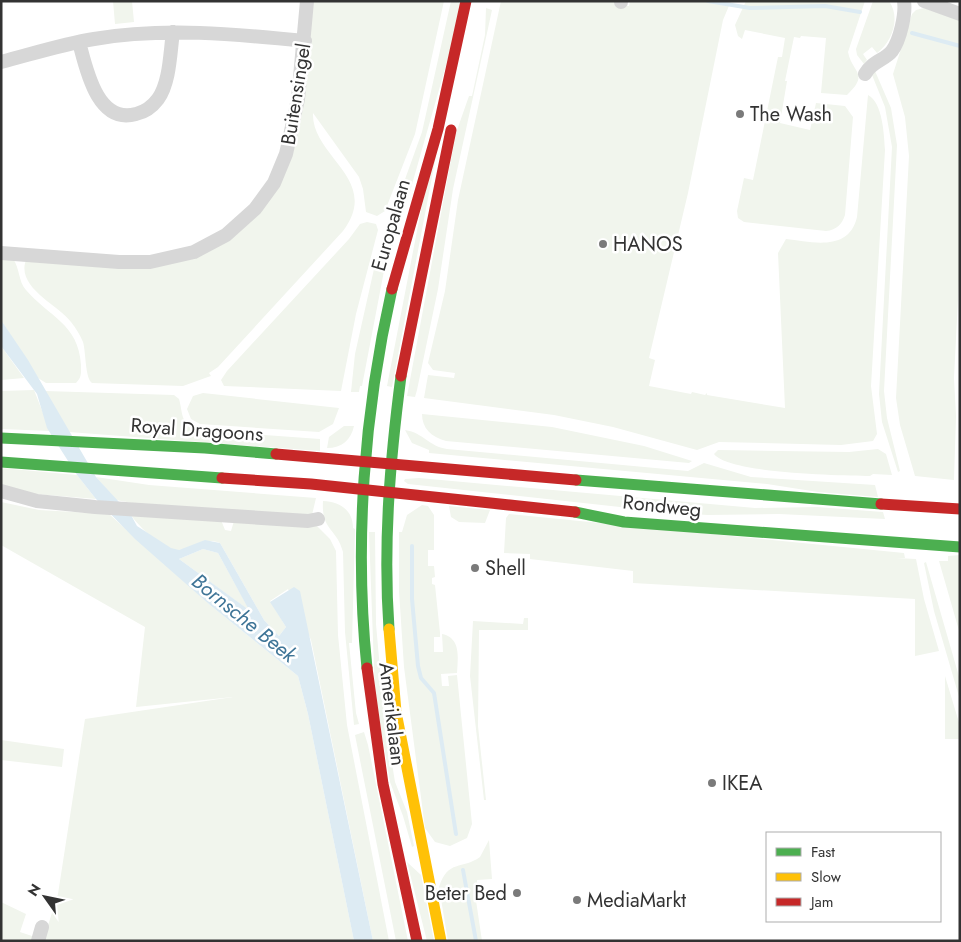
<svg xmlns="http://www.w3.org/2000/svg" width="961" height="942" font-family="Jost,sans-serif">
<rect width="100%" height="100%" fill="#fff"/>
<path fill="#f1f5ed" d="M113,1h19l2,21 -19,2z
M311,1h133l-29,133 -30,77 -8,5 -11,-4 -3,-23 -4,-12 -46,-64c-2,44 69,66 30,118l-125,136 -9,6 2,3 -3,1 -25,9 -91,-3c-7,-5 -6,-31 -9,-41 -3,-7 -7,-14 -12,-20 -13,-17 -52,-33 -46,-59l1,-2 140,3 97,-58 42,-131 4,-23z
M451,1h11l-4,22 -49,172 -25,76 -22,115h-2l-1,6h-8l4,-38 21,-94 46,-128z
M501,1h114v3l14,2 1,-5h101l-8,19 -35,173 -39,165 6,2 -6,26 42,8 1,-2 13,3 2,-2v2l78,13 -7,-155 8,-14c26,3 63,13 71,-22l11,-122c15,8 16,40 17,55l-14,236 6,48 -4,7 -32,4 -122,-3 -22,8 -84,-23 -59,-12 -130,-17 4,-23 26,3 1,-5 -22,-3 -5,-7 17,-72 13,-91z
M746,1h119l-17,51c4,21 22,21 -1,43l-26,-2 5,-55 -25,-2 -1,2 -6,-1 -9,44h2l-7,42 30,7 6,-27 29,3 8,11 -8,98c-3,9 -8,15 -19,16l-82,-9 -6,-4 -1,-7 7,-33 9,2 25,-123h4l3,-19 -40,-8 -3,9 -4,-3 -3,-11z
M873,1h16c12,17 3,41 -12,52l-5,-6 -9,7 4,6 -3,4 -7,-9 -1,-6z
M486,8l6,2 -39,179 -15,100 -21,101 -2,7 -8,-1 49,-263 13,-37h3l13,-61z
M924,8l36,12v239l-6,119 2,38 -2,64 -39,-4 -15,-51 -4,-27 13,-242 -4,-39 -12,-43 19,-60 4,-4z
M875,71l16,37 6,37 -13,246 3,27 13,53 -2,1 -16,-50 -3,-28 13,-247 -7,-40 -13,-32z
M441,130l-49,257 -5,-1 35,-181z
M367,222l9,2 2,6 -22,84 -15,77 -117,-5 -3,-6 6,-9 122,-132 11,-15z
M1,258l12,1c7,9 5,22 13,31 23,27 52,33 55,75 0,8 1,12 -5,18h-30l-8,-5 -37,-58z
M1,346l23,32 -23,2z
M34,390l16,41 -49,-2v-38z
M45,391l129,4 5,4c4,14 1,23 16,31l125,9v12l-251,-19z
M203,393l136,15 -6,16 -14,8 -119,-8 -9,-5 -4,-10 6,-13z
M422,414l130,13 92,19 48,15 -3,2 -243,-22c-15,-4 -24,-13 -24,-27z
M344,426h10c-3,14 -12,22 -27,22l2,-11z
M405,430c19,3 23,16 42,19l241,22 16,-8 47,14 124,8 3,12 -60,-5 -51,-8 -338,-31v-3l-17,-7z
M878,449l8,5 6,21 -19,-1 -3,2c-29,-1 -140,-2 -156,-22l4,-4 131,2z
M1,468l76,7 19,24 -61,-5 -34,-6z
M96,477l53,8 167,13 -4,17 -174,-11 -22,-4z
M419,478l336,30 62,-1 66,5 2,7 -106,-5 -71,1 -33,-2 -267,-29 -4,-3 1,-2z
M323,501c17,1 30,9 30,27l2,1 -3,114h-3l7,70 3,11 -5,1 -9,-93 -2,-80c-6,-24 -22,-21 -20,-51z
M1,502l38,8 70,4 101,91 88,71 10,38 46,227h-311l15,-47 27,-175 148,-22 -97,10 9,-80 -144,-82z
M422,505l6,1 6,9v35h-6v16h6l1,11 -3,1v6l3,1 5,48v4h-6v15h9l-1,-18c19,4 16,23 15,39l-16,1 1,12h7l-1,-10 9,-1 15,149 -5,14 -17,8 -15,-4 -10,-14 -21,-161 -5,-76v-59h3l5,-17z
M449,506l41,4 -5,13 -26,-1 -8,-5z
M509,514l395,39 1,5h-9l20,1 8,40 15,52 -24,5v-57l-282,-16v-12l-103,-12v-5l-26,-1 2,-35z
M131,515l90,5 4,10 6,1 3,-10 82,4 14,14 6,12 2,84 9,90 42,216h-16l-62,-301 -23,-51 -18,12 16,26 -7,9 -15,-16 -44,-77c-17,-7 -26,6 -42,7 -15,0 -40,-24 -47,-35z
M369,532h6l1,92 8,90 11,68 12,30 7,34 -2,1 -9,-31 -13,-34 -15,-88z
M203,549l15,4 32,58 -71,-52z
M960,555v79l-21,-73h9v-5z
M926,562l34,118v20l-26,-89 -10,-48z
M524,618h4v12h-49l-1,96 8,74h-2l-14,-124 3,-55 50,3z
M945,676l15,50v13h-15z
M364,732l4,13 40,196h-12l-41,-206z
M1,740l63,9 -2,18 -61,-7z
M489,840l3,39 -15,1v6l-3,1 8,54h-34l-9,-54c9,-28 23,-17 41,-30z
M407,862l14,13 13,66h-7z
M1,902l25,12 -6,18 15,5 -1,4h-33z"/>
<path fill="#ddebf3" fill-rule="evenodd" d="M1,320l27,40 68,117 35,38 6,11 34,22 8,2 26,-10 15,3 44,77 15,16 7,-9 -16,-25 24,-15 6,4 73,350h-19l-46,-227 -10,-38 -88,-71 -75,-66 -39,-40 -19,-24 -30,-47 -10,-34 -36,-48zM203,549l15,4 31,57 -70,-51z"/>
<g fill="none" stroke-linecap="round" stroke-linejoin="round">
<path stroke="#ddebf3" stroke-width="4" d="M708,1l42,7 75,-2 35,6
M912,33l48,13
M412,546v53l6,67 3,12 13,15 22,141
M463,870l13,71"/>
<path stroke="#d7d7d7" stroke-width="14" d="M924,1l36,13
M621,2v-1
M79,42c7,26 18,83 57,72 9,-2 16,-7 22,-15 12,-17 12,-46 15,-67
M1,62c31,-8 62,-18 93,-23 70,-12 141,-5 211,2
M865,74c6,-12 20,-14 27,-23 8,-11 14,-37 12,-50
M1,253l118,9h31l44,-10 32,-17 29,-26 19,-26 12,-29 12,-55 9,-98
M1,491l36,10 58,6 213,14 10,-2
M38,941l4,-14"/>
<path stroke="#4caf50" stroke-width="11" d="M1,438l204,10 71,6
M1,462l221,16
M576,480l305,24
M575,512l49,10 336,25
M389,629c-6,-85 1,-169 12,-253
M367,668c-13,-125 -3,-256 25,-379"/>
<path stroke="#ffc107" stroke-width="11" d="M389,629l7,83 45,229"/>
<path stroke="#c62828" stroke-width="11" d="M392,289l46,-160 28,-128
M401,376l50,-246
M276,454l300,26
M222,478l89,6 264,28
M881,504l79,5
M367,668l16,116 34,157"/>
</g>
<g fill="#7a7a7a" stroke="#fff" stroke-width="2">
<circle cx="740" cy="114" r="5"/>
<circle cx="603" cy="244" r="5"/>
<circle cx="475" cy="568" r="5"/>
<circle cx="712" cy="783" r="5"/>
<circle cx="517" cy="893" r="5"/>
<circle cx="577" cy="900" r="5"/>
</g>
<g text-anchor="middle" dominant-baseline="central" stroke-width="5" stroke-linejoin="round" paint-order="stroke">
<g font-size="20" fill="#333" stroke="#fff">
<text transform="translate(296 94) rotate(-81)">Buitensingel</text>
<text transform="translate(391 225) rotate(-74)">Europalaan</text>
<text transform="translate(197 430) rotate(4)">Royal Dragoons</text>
<text transform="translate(662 506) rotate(6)">Rondweg</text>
<text transform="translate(392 714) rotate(83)">Amerikalaan</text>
</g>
<g font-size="20" fill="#333" stroke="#fff" text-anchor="start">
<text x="750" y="114">The Wash</text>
<text x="613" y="244">HANOS</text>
<text x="485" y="568">Shell</text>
<text x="722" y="783">IKEA</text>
<text x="507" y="893" text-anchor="end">Beter Bed</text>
<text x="587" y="900">MediaMarkt</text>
</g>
<g font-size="21" font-style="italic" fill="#3f7597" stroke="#fff">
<text transform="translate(244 618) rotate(39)">Bornsche Beek</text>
</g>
</g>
<rect width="961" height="942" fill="none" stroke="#333333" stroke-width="5"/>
<rect x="766" y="832" width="175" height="90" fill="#ffffff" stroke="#adadad"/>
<rect x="776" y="848" width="25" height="8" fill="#4caf50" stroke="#adadad"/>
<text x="811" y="857" font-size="15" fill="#333333">Fast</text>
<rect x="776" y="873" width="25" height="8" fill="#ffc107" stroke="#adadad"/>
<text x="811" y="882" font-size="15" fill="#333333">Slow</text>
<rect x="776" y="898" width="25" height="8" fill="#c62828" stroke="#adadad"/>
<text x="811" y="907" font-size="15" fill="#333333">Jam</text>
<g transform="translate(45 897) rotate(303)" stroke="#ffffff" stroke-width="4" paint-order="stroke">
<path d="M0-4L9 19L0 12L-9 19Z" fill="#333333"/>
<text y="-8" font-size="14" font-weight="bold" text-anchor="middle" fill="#333333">N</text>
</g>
</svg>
